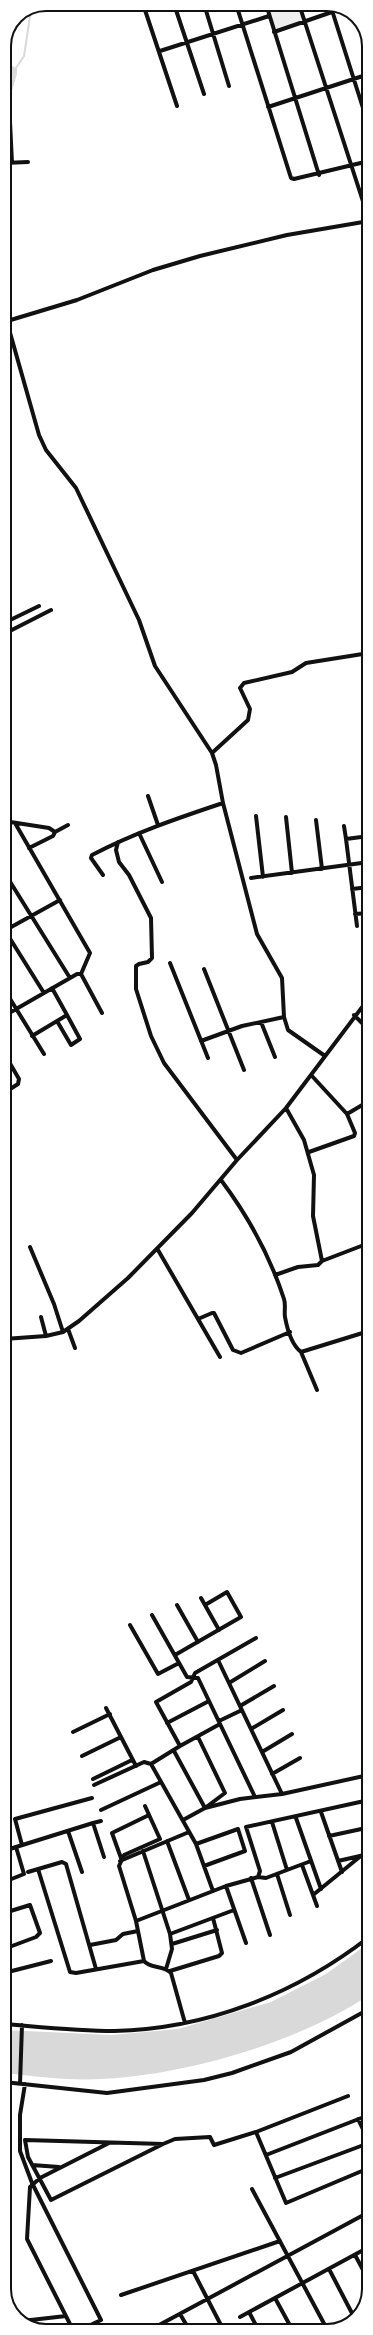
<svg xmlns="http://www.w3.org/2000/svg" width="373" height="2335" font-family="Rubik,sans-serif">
<rect width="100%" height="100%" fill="#fff"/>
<path fill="#eee" d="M266,4h33l6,17 -31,11z"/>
<path fill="#d9d9d9" d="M11,65l6,4v5l-6,20 -7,3v-31z
M369,1943v52c-75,51 -210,89 -301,84 -21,-1 -43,-4 -64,-6v-43l108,5 66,-6 93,-27 55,-28z"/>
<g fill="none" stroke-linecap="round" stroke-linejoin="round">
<path stroke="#d9d9d9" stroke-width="2" d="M16,68l8,-12 7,-46"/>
<path stroke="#111" stroke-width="4" d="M143,4l34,102
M174,4l30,90
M204,4l25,82
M236,4l55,174 3,1 75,-18
M266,4l53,171
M299,4l70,216
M330,4l39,123
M274,32l58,-20
M160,51l109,-35
M4,101h5l3,62
M268,107l101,-33
M4,163l24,-1
M4,322l73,-22 76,-30 47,-14 87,-21 82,-14
M7,322l32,113 7,15 30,38 63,132 16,46 57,87 4,12 7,38 34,131 25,44 2,39 4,13 37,26
M4,623l35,-17
M4,634l47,-24
M212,753l36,-33 2,-11 -10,-21 4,-5 48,-11 14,-9 63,-10
M148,796l10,29
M256,816l7,61
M286,817l6,56
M316,820l6,49
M4,821l45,7 6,4 -2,4 -24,12
M344,826l2,13
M55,832l13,-7
M139,833l23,49
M118,842l-2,8 3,12 10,13 22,43 1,40 -4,4 -9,2 -3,2v23l15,47 13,27 73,97
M4,872l66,106
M103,875l-12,-17 1,-3c42,-22 86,-37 131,-52
M251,878l118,-16
M352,889l17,-2
M355,914l14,-1
M357,926l-11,-87 23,-3
M4,929l40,64
M4,931l56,-31
M170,963l38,95
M204,969l40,101
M81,974l21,39
M4,989l40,65
M354,1015l15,15
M4,1016l73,-42h4l9,-21 -75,-130
M57,1021l14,24 9,-6 -13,-24
M261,1022l14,35
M32,1036l35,-21 -15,-27
M201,1041l41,-15 42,-9
M4,1053l15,26 -1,5 -14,9
M347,1114l22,-13
M309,1152l45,-16 1,-3 -8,-19 -35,-38
M221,1180c27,36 49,76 63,119 2,6 0,12 1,18 2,11 7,28 16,35l68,-21
M30,1247l24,57 9,28
M158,1250l62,107
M322,1261l47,-18
M275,1275l23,-8 20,-2 4,-4 -9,-45 1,-41 -10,-35 -18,-32
M41,1317l5,19
M198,1319l14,-6h2l19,37 8,3 49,-21
M68,1329l7,19
M4,1339l42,-3 17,-4 16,-11 49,-43 64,-65 45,-53 49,-52 83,-110
M301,1352l16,38
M4,1542l2,6
M201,1598l18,32
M177,1605l21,37
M152,1615l35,62 11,1 57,119
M130,1625l28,49 21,-11
M175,1655l66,-38 -14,-25 -22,13
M218,1660l64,134
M229,1683l36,-22
M240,1706l34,-20
M106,1708l15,29
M219,1721l23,-11
M167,1723l42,-22
M251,1729l32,-19
M73,1732l37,-18
M180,1746l-24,-44 35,-20 4,-9 61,-35
M174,1751l31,57 35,-9 42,-5 82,-18 5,20
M262,1752l30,-18
M82,1756l39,-19 15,29
M272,1774l28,-16
M93,1779l39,-19
M94,1785l50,-23 7,2
M145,1806l15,33 -36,16 -5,11 17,55 8,40c6,8 20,4 27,12l14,50
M101,1810l60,-28
M321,1812l21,60
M296,1818l25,71
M4,1820h2
M183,1820l22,-12 20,-15 -27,-56
M93,1823l8,-2
M369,1827l-3,1 3,11
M68,1831l14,41
M329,1836l37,-8
M167,1841l22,59
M196,1844l42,-15 7,22 -41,15
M22,1845l-7,-26 77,-21
M16,1847l77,-24 11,34
M4,1851l12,-4 8,27 -20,8
M143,1851l27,83
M121,1858l-9,-25 37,-18
M120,1861l69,-29
M338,1861l22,-5
M302,1865l11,30
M38,1869l32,103 6,1 68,-12
M287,1870l24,-9
M28,1872l34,-10 4,2 30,105
M277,1874l13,41
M258,1877l2,-6 -14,-44 123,-27
M251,1878l19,57
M226,1886l20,57
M213,1891l-17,-47 -45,-80 29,-18 40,-22
M317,1906l-4,-11 49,-40 7,-2
M4,1913l26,-8 10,28 -4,4 -32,12
M136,1921l90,-35 32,-9 8,1 21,-8 -15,-48
M172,1944l45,-14
M90,1945l26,-5 7,-6 15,-3
M166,1969l6,-20 -2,-15 64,-24
M170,1971l49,-15 3,-3 -9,-35
M4,1973l47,-12
M4,2024c37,3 73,7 110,7 92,-2 182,-37 255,-94
M4,2082l103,11 97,-13 28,-7 59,-21 78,-43
M20,2084l2,-59
M25,2084l-5,31v36l12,32 69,137 -21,10h-7l-46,-91 3,-52 10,-9 69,-35
M358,2119l11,23
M256,2132l30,71 83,-35
M25,2140l138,4 -112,56 -23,-43z
M163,2144l12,-5 35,-2 4,8 42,-13 92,-36
M266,2155l103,-40
M32,2165l27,2
M275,2178l94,-35
M252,2189l76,142
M355,2255l14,26
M329,2269l26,50
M193,2271l31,60
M121,2295l159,-54
M275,2298l18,33
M249,2312l10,19
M180,2314l10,17
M240,2317l127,-69
M22,2321l44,-5
M148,2331l221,-119"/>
</g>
<path d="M0 0H373V2335H0ZM46 11H327A35 35 0 0 1 362 46V2289A35 35 0 0 1 327 2324H46A35 35 0 0 1 11 2289V46A35 35 0 0 1 46 11Z" fill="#fff" fill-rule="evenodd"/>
<path fill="none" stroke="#111" stroke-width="2" d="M46 11H327A35 35 0 0 1 362 46V2289A35 35 0 0 1 327 2324H46A35 35 0 0 1 11 2289V46A35 35 0 0 1 46 11Z"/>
</svg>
